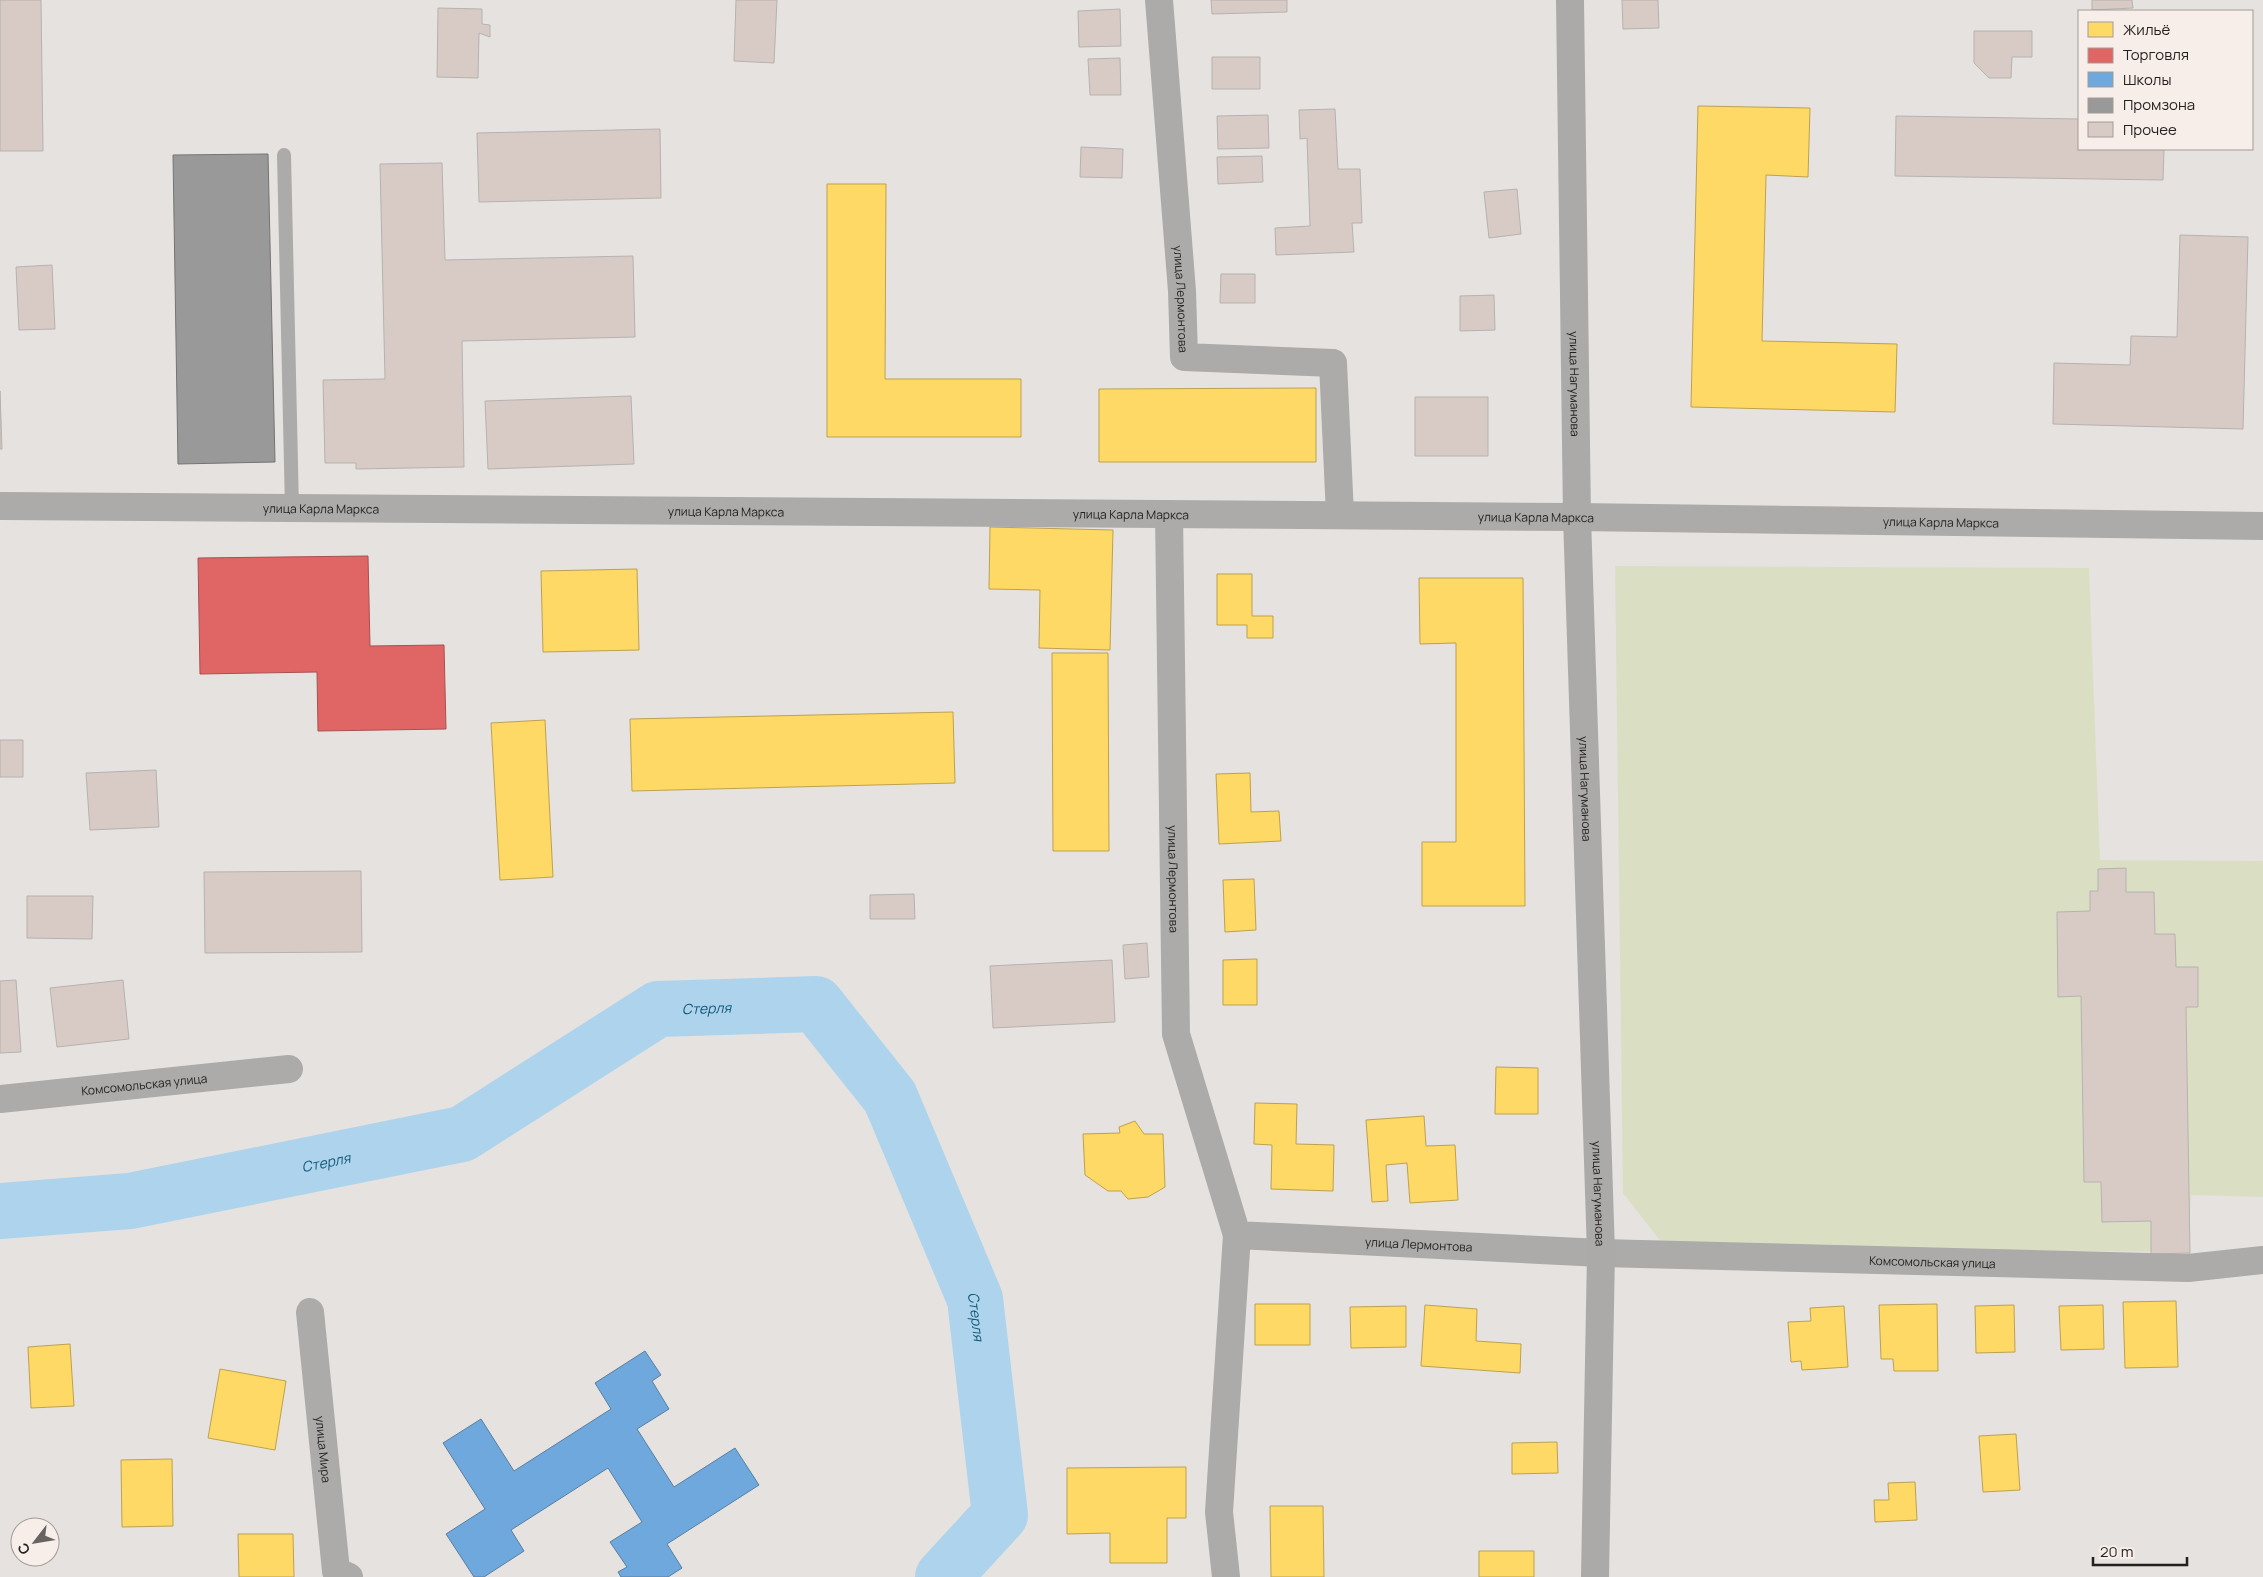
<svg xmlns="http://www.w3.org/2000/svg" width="2263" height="1577" font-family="Manrope,sans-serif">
<rect width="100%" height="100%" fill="#e6e2df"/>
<path fill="#dadfc4" d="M1615,566l474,2 11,292 163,1v336l-72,-2 -3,57 -523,-5 -42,-54z"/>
<path fill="#ffd966" stroke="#bda150" d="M1698,106l112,2 -2,69 -42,-2 -4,166 135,3 -2,68 -204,-5z
M827,184h59l-1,195h136v58h-194z
M1316,388v74h-217v-73z
M990,527l123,3 -3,120 -71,-2 1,-58 -51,-1z
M637,569l2,81 -96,2 -2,-81z
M1217,574h35v42h21v22h-26v-13h-30z
M1419,578h104l2,328h-103v-64h34v-199l-36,1z
M1052,653h56l1,198h-56z
M953,712l2,71 -323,8 -2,-72z
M545,720l8,157 -53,3 -9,-157z
M1250,773l1,39 28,-1 2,30 -62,3 -3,-70z
M1254,879l2,51 -31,2 -2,-52z
M1257,959v46h-34v-45z
M1496,1067l42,1v46h-43z
M1255,1103l42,1 -1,40 38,1 -1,46 -62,-2 1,-44 -18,-1z
M1424,1116l2,30 29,-1 3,55 -48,3 -3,-40 -21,2 2,36 -16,1 -6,-82z
M1135,1121l9,13h19l2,53 -17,10 -20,2 -7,-8h-13l-23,-16 -2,-41 37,-1 -1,-6z
M2176,1301l2,66 -53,1 -2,-66z
M1255,1304h55v41h-55z
M1937,1304l1,67h-44l-1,-12h-12l-2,-54z
M1425,1305l52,4 -1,32 45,3 -1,29 -99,-7z
M2014,1305l1,47 -39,1 -1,-47z
M2103,1305l1,44 -43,1 -2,-44z
M1406,1306v41l-55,1 -1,-41z
M1844,1306l4,61 -46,3 -1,-9 -10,1 -3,-40 23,-1 -1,-13z
M70,1344l4,62 -43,2 -3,-61z
M220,1369l66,12 -11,69 -67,-12z
M2016,1434l4,56 -37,2 -4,-56z
M1557,1442l1,31 -46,1v-31z
M172,1459l1,67 -51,1 -1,-67z
M1186,1467v51h-19v45h-57v-30l-43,1v-66z
M1915,1482l2,38 -42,2 -1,-22h15l-1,-17z
M1270,1506h53l1,71h-53z
M238,1534h55l1,43h-55z
M1479,1551h55v26h-55z"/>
<path fill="#e06666" stroke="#a75150" d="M368,556l2,90 74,-1 2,84 -128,2 -1,-59 -117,2 -2,-116z"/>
<path fill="#6fa8dc" stroke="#587fa3" d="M645,1351l16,24 -9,6 17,28 -32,20 37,58 61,-39 24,37 -92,59 15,24 -14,9h-47l-3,-5 9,-5 -17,-25 32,-20 -34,-54 -97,62 13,21 -40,26h-10l-28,-43 39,-25 -42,-66 38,-24 33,52 97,-62 -16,-26z"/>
<path fill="#999" stroke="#757474" d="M268,154l7,308 -97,2 -5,-309z"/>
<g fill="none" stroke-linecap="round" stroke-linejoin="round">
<path stroke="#add4ec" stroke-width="56" id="s1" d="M0,1211l130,-10 332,-67 196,-125 158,-5 74,93 85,202 25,216 -57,62"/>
</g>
<path fill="#d8cbc5" stroke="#b5b2b0" d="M0,0h41l2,151h-43z
M736,0h41l-3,63 -40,-2z
M1211,0h76v12l-75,2z
M1622,0h36l1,28 -36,1z
M2092,0h40l1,8 -41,2z
M438,8l44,1v15l8,1v12l-11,-4 -1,45 -41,-1z
M1120,9l1,37 -42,1 -1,-36z
M1974,31h58v26h-20l-1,21h-22l-15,-15z
M1212,57h48v32h-48z
M1120,58l1,37h-31l-2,-36z
M1335,109l3,60h22l2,54h-10l2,29 -78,3 -1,-27 35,-2 -3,-88 -7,1 -1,-29z
M1268,115l1,33 -51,1 -1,-33z
M1896,116l183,3v30h85l-1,31 -268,-4z
M660,129l1,69 -182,4 -2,-69z
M1081,147l42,2 -1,29 -42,-1z
M1262,156l1,26 -45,2 -1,-27z
M442,163l3,97 188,-4 2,81 -173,4 2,126 -108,2v-6h-31l-2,-83 62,-1 -5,-215z
M1517,189l4,45 -32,4 -5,-46z
M2180,235l68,2 -5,192 -190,-5 1,-61 76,2 1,-29 46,1z
M52,265l3,64 -36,1 -3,-63z
M1221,274h34v29h-35z
M1494,295l1,35 -35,1v-35z
M0,391l2,58h-2z
M631,396l3,68 -146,5 -3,-68z
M1415,397h73v59h-73z
M0,740h23v37h-23z
M156,770l3,57 -69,3 -4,-57z
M2126,868v24h28l1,42h20l1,33h22v40h-12l4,246 -39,1v-33l-49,1 -1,-40h-17l-3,-186 -23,1 -1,-85 33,-1v-20h8v-22z
M361,871l1,81 -157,1 -1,-81z
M914,894l1,25h-45v-24z
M27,896h66l-1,43 -65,-1z
M1147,943l2,34 -24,2 -2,-34z
M1112,960l3,62 -122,6 -3,-62z
M16,980l5,72 -21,1v-72z
M123,980l6,59 -72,8 -7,-59z"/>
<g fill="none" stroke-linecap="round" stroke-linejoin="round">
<path stroke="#acaba9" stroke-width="14" d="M284,155l8,353"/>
<g stroke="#acaba9" stroke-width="28">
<path id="s2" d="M1159,0l23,291 2,66 149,6 7,152"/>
<path id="s3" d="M1169,514l7,520 61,201 364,18 587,15 75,-8"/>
<path id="s4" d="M0,1099l289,-30"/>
<path id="s5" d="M310,1312l26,259 13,6"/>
<path d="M1226,1577l-7,-65 18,-277"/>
</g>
<path stroke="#acaba9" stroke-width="28" id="s6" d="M0,506l1577,11 686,9"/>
<path stroke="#acaaa8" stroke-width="28" id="s7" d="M1570,0l7,517 24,736 -6,324"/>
</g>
<g text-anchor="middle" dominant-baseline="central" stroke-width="5" stroke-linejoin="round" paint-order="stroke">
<g font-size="12" fill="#221f1e" stroke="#f7eee9">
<text stroke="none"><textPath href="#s2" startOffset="300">улица Лермонтова</textPath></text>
<text stroke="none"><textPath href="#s7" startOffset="384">улица Нагуманова</textPath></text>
<text stroke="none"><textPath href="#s6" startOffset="321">улица Карла Маркса</textPath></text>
<text stroke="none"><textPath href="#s6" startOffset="726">улица Карла Маркса</textPath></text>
<text stroke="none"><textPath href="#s6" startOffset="1131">улица Карла Маркса</textPath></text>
<text stroke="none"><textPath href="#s6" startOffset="1536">улица Карла Маркса</textPath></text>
<text stroke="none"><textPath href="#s6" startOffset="1941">улица Карла Маркса</textPath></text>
<text stroke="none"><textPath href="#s7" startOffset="789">улица Нагуманова</textPath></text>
<text stroke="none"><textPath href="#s3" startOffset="365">улица Лермонтова</textPath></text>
<text stroke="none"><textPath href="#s4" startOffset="145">Комсомольская улица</textPath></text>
<text stroke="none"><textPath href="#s7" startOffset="1194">улица Нагуманова</textPath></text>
<text stroke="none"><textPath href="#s3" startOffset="912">улица Лермонтова</textPath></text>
<text stroke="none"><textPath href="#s3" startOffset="1426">Комсомольская улица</textPath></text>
<text stroke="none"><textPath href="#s5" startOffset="138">улица Мира</textPath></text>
</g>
<g font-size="14" font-style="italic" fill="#0f5779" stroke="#f7eee9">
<text stroke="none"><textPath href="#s1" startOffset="750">Стерля</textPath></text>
<text stroke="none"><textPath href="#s1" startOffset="330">Стерля</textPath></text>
<text stroke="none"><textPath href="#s1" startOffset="1215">Стерля</textPath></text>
</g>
</g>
<rect x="2078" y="10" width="175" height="140" fill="#f7eee9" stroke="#a29b98"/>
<rect x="2088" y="22" width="25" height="15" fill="#ffd966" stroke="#a29b98"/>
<text x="2123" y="35" font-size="15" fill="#221f1e">Жильё</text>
<rect x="2088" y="48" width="25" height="15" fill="#e06666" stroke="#a29b98"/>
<text x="2123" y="60" font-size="15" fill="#221f1e">Торговля</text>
<rect x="2088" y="72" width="25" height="15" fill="#6fa8dc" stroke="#a29b98"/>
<text x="2123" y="85" font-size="15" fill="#221f1e">Школы</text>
<rect x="2088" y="98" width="25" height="15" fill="#999999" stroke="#a29b98"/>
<text x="2123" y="110" font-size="15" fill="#221f1e">Промзона</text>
<rect x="2088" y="122" width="25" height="15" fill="#d8cbc5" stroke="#a29b98"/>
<text x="2123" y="135" font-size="15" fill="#221f1e">Прочее</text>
<g transform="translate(35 1542) rotate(239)"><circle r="24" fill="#f7eee9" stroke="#a29b98"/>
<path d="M0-4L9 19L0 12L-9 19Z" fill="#676362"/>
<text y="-8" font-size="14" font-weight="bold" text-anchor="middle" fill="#221f1e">С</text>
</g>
<path d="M2093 1557v8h94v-8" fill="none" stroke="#221f1e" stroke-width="2.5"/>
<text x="2100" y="1557" font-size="15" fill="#221f1e" stroke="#f7eee9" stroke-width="4" paint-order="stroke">20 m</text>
</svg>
